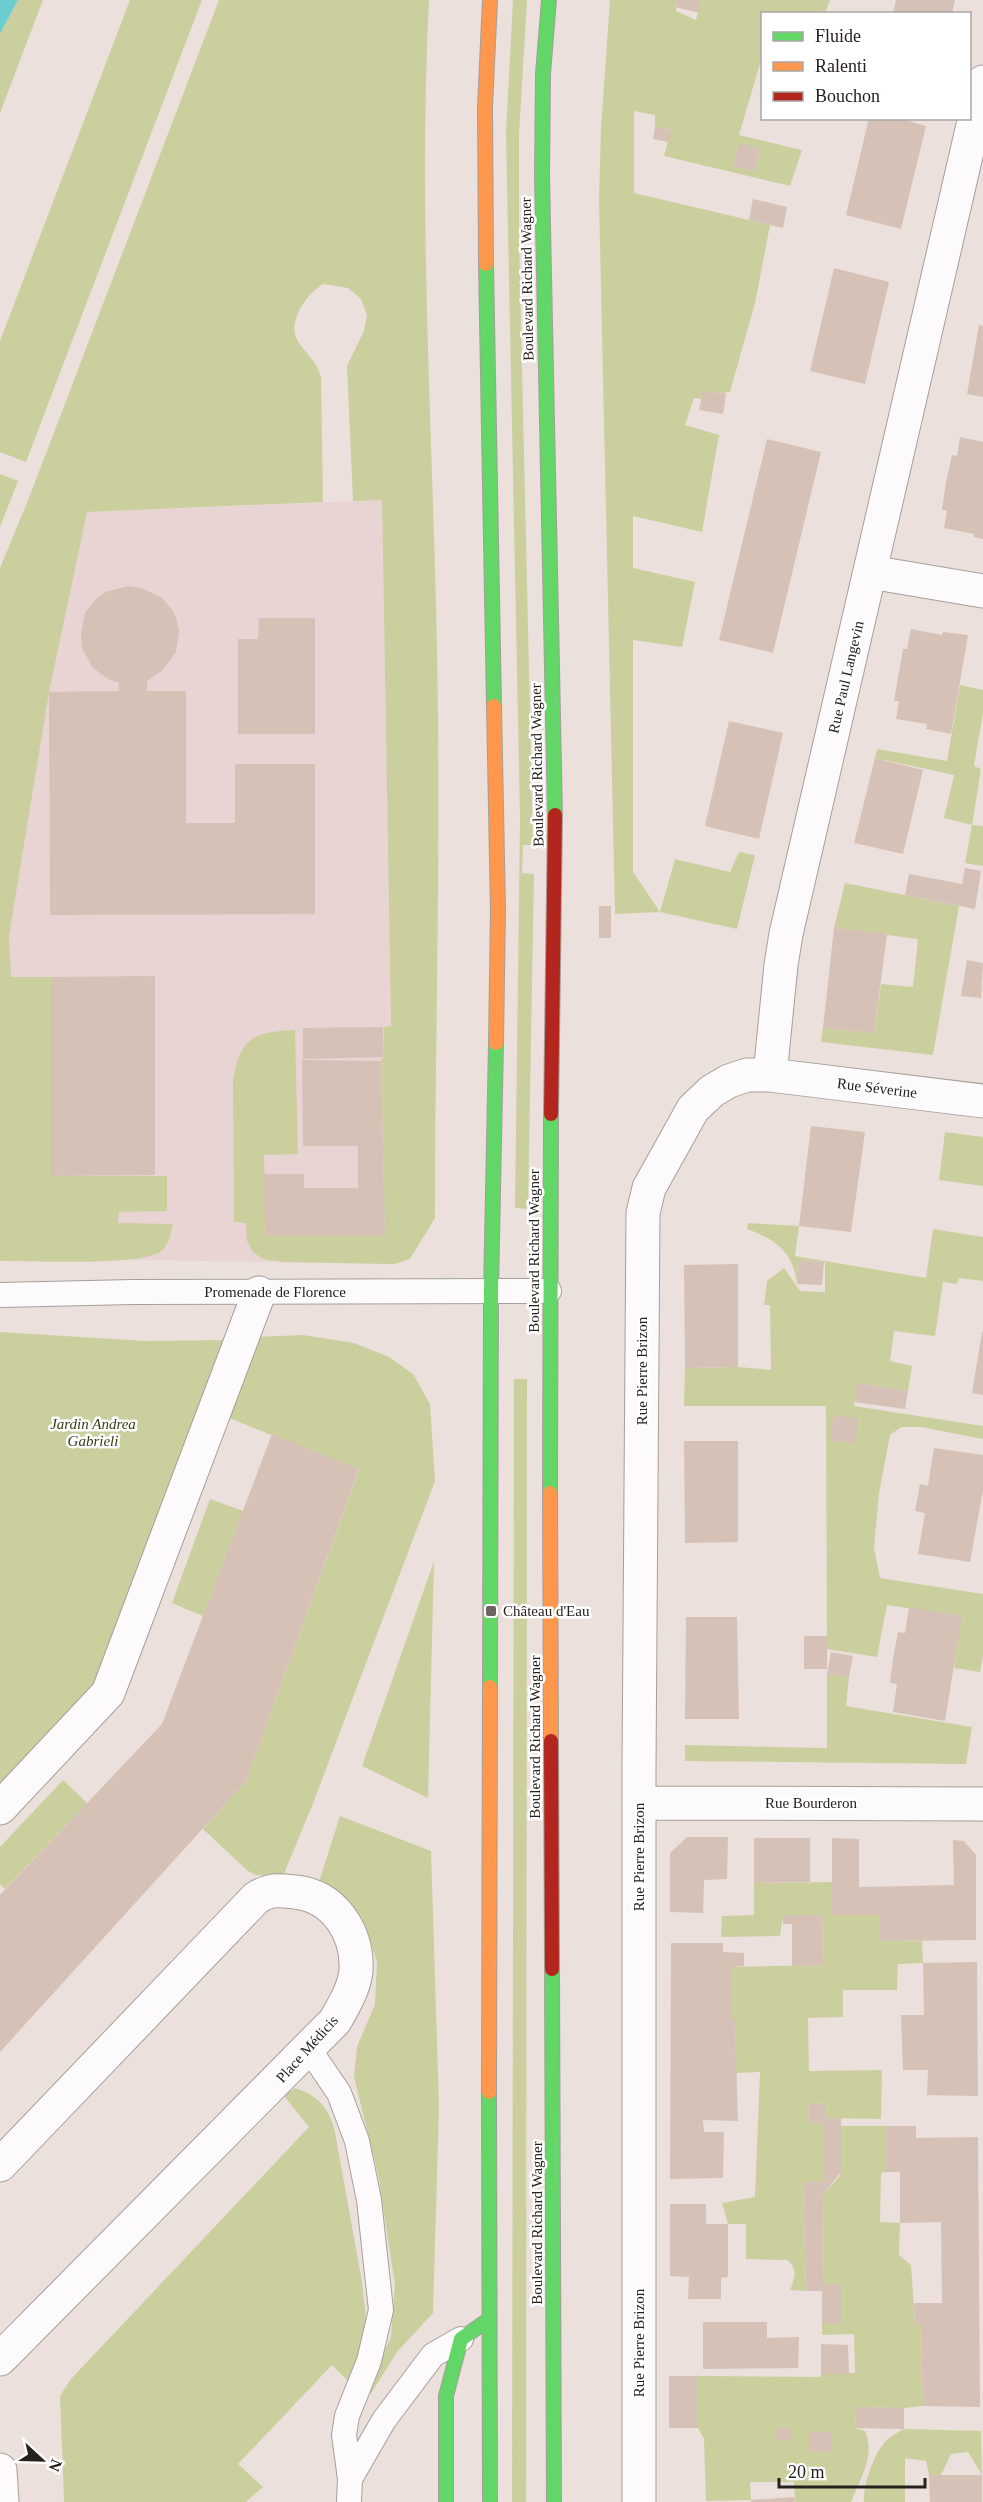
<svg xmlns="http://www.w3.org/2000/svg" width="983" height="2502" font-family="Georgia,serif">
<rect width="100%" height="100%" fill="#ebe0db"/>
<path fill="#e7d4d3" d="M62,494l25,18 295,-12 13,764 -255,-4 -140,1v-549z"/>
<path fill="#cbcf9e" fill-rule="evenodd" d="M18,0h25l-43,113v-79z
M130,0h72l-176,462 -26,-10v-111z
M219,0h210c-12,239 7,477 9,716 2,167 -3,335 -3,502l-25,41 -15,5 -112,-2 -20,-3 -10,-7 -6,-11 -1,-18 -12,-1 -1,-141c7,-44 21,-49 62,-51l3,124 -34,1 2,81h119l-4,-175 2,-4 1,-30 7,-1 -9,-526 -29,1 -6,-135 17,-35 3,-16 -6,-16 -13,-11 -25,-4c-10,7 -17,14 -23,25 -18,36 13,38 21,68l2,125 -236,10 -38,180 -40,244 2,41h40v199h116v35l-48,1 -1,11 55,1c-2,9 -4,22 -13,28 -22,14 -128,9 -160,9v-693l29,-70z
M513,0h14l-8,135v101l14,609h-10l-1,28 12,1 -6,335 -13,-1 5,-389 -14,-686z
M610,0h67l-1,11 20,9 5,-20h129l-5,13 -63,1v43l-23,78 63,15 -12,36 -126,-30 7,-26 -16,-3v-12l-21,-4v82l136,32 -15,78 -25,89h-5l1,2 -23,-3 -2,8 -7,-1 -9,27 34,10 -17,97 -69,-16v52l62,14 -13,65 -49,-7v232l27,40 15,-53 55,13 9,-20 16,3 -18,74 -77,-17 -45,2 -16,-715 2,-70zM739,144l21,5 -5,22 -22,-5z
M0,474l18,7 -18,46z
M960,685l23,5v23l-9,53 7,3 -9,56 11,1v40l-18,-3 7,-38 -28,-7 10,-43 -79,-17 2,-9 70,12z
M845,883l114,23 -26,149 -112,-13 2,-14 51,5 7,-49 32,3 5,-48 -84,-11z
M945,1132l38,5v49l-44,-6z
M748,1223l51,3 -4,30 131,22 7,-49 50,8v44l-24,-3 -2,6 -14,-2 -8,54 -41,-5 -4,30 22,5 -4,25 -51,-8 -3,23 129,20v13l-62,-12h-20l-11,8 -11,58 -5,55 6,30 103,16v62l-3,16 -26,-4 7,-52 -74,-11 -10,52 -50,-8 -1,-243h-142l1,-38 53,-1 33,3 -1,-65h-6l3,-24 17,-13 16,23 25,1v-30l-26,-2 -2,24c-4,-33 -21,-44 -50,-55z
M0,1332l145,9 81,-1 -129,345 -97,101z
M303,1335l51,8 35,14 24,17 17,30 5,77 -123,325 -29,70 -27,-1 -8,-4 -45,-42 43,-48 113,-311 -135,-54 31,-79z
M514,1379h13l-1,1123h-14z
M210,1499l33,12 -40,105 -31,-13z
M434,1561l-6,237 -66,-32z
M827,1674l22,3 -3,29 126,21 -6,37 -281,-3v-16l142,3z
M63,1780l24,23 -82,86 -5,-5v-37z
M340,1816l91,35 8,255 -6,207 -36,39 -27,43 1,-14 20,-44 4,-52 -17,-111 -24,-97 3,-30 18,-43 2,-42 -15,-44 -23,-26 -20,-10z
M832,1882l48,33v26h42l1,22 -25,1 -1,26h-54v27l-35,1 1,53 73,-1 -1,49 -56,-1v-14l-16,-1 -1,19 16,1v59l-21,1 3,108 -16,-1c5,-13 8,-21 -3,-30l-41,-1v-35h-18l-6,-21 33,-6 5,-125 -24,1 -1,-53h-4v-53l92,-2 -1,-49 -39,-1 -3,21 -59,1 1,-21 32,-1v-32z
M295,2088c25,9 34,20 40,44l27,150 4,37 -10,46 -6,14 -3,1 -15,-15 -94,99 25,23 -17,15h-182l-4,-106 10,-16 239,-253 -25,-31z
M841,2126h45v46l-5,1 -1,49 20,1 -1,32 12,10 4,59h6l2,82 -19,2 -48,-1 -1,21 10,3c11,24 -5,48 -14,71h-56l-1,-20h-44l1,18 -45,1 -2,-62 -6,-11v-52l123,1v-3l34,-1 -1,-39 -32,1v-12h19v-38h-18l1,-92 15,-16 2,-5zM810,2432h21v19h-21z
M904,2429l77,2 1,44 -14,-23 -17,2 -10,21h-12l-3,-14 -21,-3v44h-41c-1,-17 9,-46 20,-59 5,-6 13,-10 20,-14z"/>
<path fill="#6ccccf" d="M0,0h18l-18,34z"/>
<path fill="#d6c1b7" d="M677,0h24l-2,13 -23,-6z
M896,0h59l-3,14h-59z
M869,118h29l28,8 -25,103 -55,-14z
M655,127l16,3 -2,12 -16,-3z
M739,143l21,6 -5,22 -22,-5z
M753,199l34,8 -4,21 -34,-8z
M834,268l55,14 -24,102 -55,-13z
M979,325l4,1v71l-16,-3z
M703,391l23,3 -3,20 -24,-4z
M960,437l23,5v97l-9,-2v-3l-30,-6 3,-18h-5l4,-28 6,-27 5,1z
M767,439l54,13 -48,201 -54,-13z
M128,586l14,2 20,10 11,13 4,10 2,10 -3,21 -13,18 -16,11v10h39v132h49v-59h80v150l-265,1 -1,-223 70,-1v-8l-11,-4 -15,-11 -11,-20 -1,-14 4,-21 10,-13 10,-8z
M259,618h56v116h-77v-95h20z
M911,629l31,6 1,-3 25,3 -17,99 -25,-5 1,-5 -31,-5 3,-18h-5l9,-52h4z
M729,721l54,12 -24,106 -54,-13z
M875,758l48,12 -20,84 -49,-11z
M965,868l16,3 -6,38 -70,-14 4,-21 53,10z
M599,906h12v32h-12z
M834,928l53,6 -13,99 -51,-5z
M967,960l16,3 -2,35 -20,-2z
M155,976v199l-104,1v-199z
M383,1027v30l-80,2v-31z
M302,1060l79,1 4,175h-119l-3,-62h41v14h54v-42h-55z
M811,1126l54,6 -14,100 -52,-6z
M799,1260l25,2 -2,23 -25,-1z
M738,1264v103l-53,1 -1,-103z
M982,1332h1v63l-11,-2z
M857,1383l51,8 -3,18 -51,-7z
M833,1416l25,2 -2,25 -25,-2z
M272,1434l87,35 -113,312 -246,271v-157l162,-171z
M684,1441h54v101l-53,1z
M934,1448l49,7v35l-13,72 -52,-8 7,-41 -10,-2 5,-27 8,2z
M909,1607l53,9 -17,105 -52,-9 4,-28 -7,-1 3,-24 5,-27 7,1z
M686,1617h51l2,102h-54z
M804,1636h23v33h-23z
M831,1652l22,4 -4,21 -22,-3z
M687,1837h41l-1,42 -23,1 -1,33 -33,-1v-59z
M754,1838h56v44l-56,1z
M832,1838l27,1v48l95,-2 -1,-45 11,1 12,14v85l-97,1 1,-26h-48z
M783,1915h39l1,50 -31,1v-42h-9z
M671,1943h52v9l21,1v13l-13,1v53h4l3,101 -35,-1 1,12h20l-1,46 -53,1z
M977,1962l1,134 -51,-1 1,-25h-25l-2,-55h23l-1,-52z
M809,2103l16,1v14h16v54l-17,21 -1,92h18v39l-19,-1v-32h-16l-3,-109h21v-59l-16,-1z
M886,2126h30v12l62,-1 2,270 -57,-1 -2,-82h-6l-1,-21h28l-1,-81 -41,1v-51h-14z
M670,2204h36v20h22v53l-7,1v21h-33l1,-22 -19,-1z
M703,2322h64v16l32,-1 -1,31 -95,1z
M821,2344l27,1 1,29h-28z
M669,2376h29v52h-29z
M856,2407l48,1v21l-49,-1z
M777,2427l14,1v12h-15z
M810,2432h21v20h-21z
M929,2475h53v27h-52z
M794,2497l1,5h-44v-2z"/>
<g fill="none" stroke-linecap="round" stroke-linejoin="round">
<defs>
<path id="lane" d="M0,1295l133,-3 416,-1
M309,2049l30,44 18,48 12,59 12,110 -12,51 -22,55 -3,19 6,44
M349,2502l1,-23 34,-59 49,-65 28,-16"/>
<path id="street" d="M870,572l113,19
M770,1075l11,-110 5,-31 197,-852
M639,1803l344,1
M0,1808l108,-115 151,-400
M0,2165l256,-267c14,-9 22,-8 39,-6 39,4 63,40 61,79 -2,18 -12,34 -21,50l-335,338
M0,2470l2,32
M639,2502v-736l4,-553 6,-25 44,-79 19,-18 17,-10 18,-6h23l213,26"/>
<path id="fast" d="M549,0l-6,74 -1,101 13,640
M486,264l8,442
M550,1493l1,-379
M490,1687l1,-396 5,-248
M552,1969l2,533
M489,2092l1,410
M446,2502v-106l15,-57 27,-19"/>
<path id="slow" d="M486,264l-1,-158 5,-106
M494,706l4,204 -2,133
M550,1493l1,248
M489,2092l1,-405"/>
<path id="jam" d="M551,1114l4,-299
M551,1741l1,228"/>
</defs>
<use href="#lane" stroke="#a69f9b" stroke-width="26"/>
<use href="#street" stroke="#a69f9b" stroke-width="35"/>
<use href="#fast" stroke="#a69f9b" stroke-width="16"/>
<use href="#slow" stroke="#a69f9b" stroke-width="16"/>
<use href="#jam" stroke="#a69f9b" stroke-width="16"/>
<use href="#lane" stroke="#fcfafa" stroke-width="24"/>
<use href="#street" stroke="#fcfafa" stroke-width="33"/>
<use href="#fast" stroke="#63d668" stroke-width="14"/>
<use href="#slow" stroke="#ff974d" stroke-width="14"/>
<use href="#jam" stroke="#b3261e" stroke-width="14"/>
</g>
<rect fill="#6c6460" stroke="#fff" stroke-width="2" x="485" y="1605" width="12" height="12" rx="3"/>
<g text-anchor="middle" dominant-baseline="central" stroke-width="5" stroke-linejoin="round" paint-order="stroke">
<g font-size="15" fill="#27211d" stroke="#fff">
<text transform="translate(527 279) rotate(-91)">Boulevard Richard Wagner</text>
<text transform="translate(846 677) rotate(-77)">Rue Paul Langevin</text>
<text transform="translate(537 765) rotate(-91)">Boulevard Richard Wagner</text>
<text transform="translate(877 1088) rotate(7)">Rue Séverine</text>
<text transform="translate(534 1251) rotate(-90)">Boulevard Richard Wagner</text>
<text x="275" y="1292">Promenade de Florence</text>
<text transform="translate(642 1371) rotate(-90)">Rue Pierre Brizon</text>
<text transform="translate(535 1737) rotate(-90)">Boulevard Richard Wagner</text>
<text x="811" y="1803">Rue Bourderon</text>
<text transform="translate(639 1857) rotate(-90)">Rue Pierre Brizon</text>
<text transform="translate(307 2049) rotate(-48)">Place Médicis</text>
<text transform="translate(537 2223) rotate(-90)">Boulevard Richard Wagner</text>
<text transform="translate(639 2343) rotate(-90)">Rue Pierre Brizon</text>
</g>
<g font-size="15" font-style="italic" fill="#363d17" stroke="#fff">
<text x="93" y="1424">Jardin Andrea<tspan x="93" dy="17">Gabrieli</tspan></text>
</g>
<g font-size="15" fill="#27211d" stroke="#fff" text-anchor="start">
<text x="503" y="1611">Château d'Eau</text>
</g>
</g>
<rect x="761" y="12" width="210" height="108" fill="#ffffff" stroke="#a9a6a5" stroke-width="1.5"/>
<rect x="773" y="32" width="30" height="9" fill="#63d668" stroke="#a9a6a5" stroke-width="1.5"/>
<text x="815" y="42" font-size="18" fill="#27211d">Fluide</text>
<rect x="773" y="62" width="30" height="9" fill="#ff974d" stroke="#a9a6a5" stroke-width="1.5"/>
<text x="815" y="72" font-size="18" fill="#27211d">Ralenti</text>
<rect x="773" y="92" width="30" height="9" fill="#b3261e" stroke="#a9a6a5" stroke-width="1.5"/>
<text x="815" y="102" font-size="18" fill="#27211d">Bouchon</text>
<g transform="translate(42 2460) rotate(112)" stroke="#ffffff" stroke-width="4.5" paint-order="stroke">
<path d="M0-4.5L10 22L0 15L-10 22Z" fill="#27211d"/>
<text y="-9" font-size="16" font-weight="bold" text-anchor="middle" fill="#27211d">N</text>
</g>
<path d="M779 2478v9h146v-9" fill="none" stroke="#27211d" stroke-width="3"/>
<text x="788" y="2478" font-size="18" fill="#27211d" stroke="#ffffff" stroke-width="4.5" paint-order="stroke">20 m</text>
</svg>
